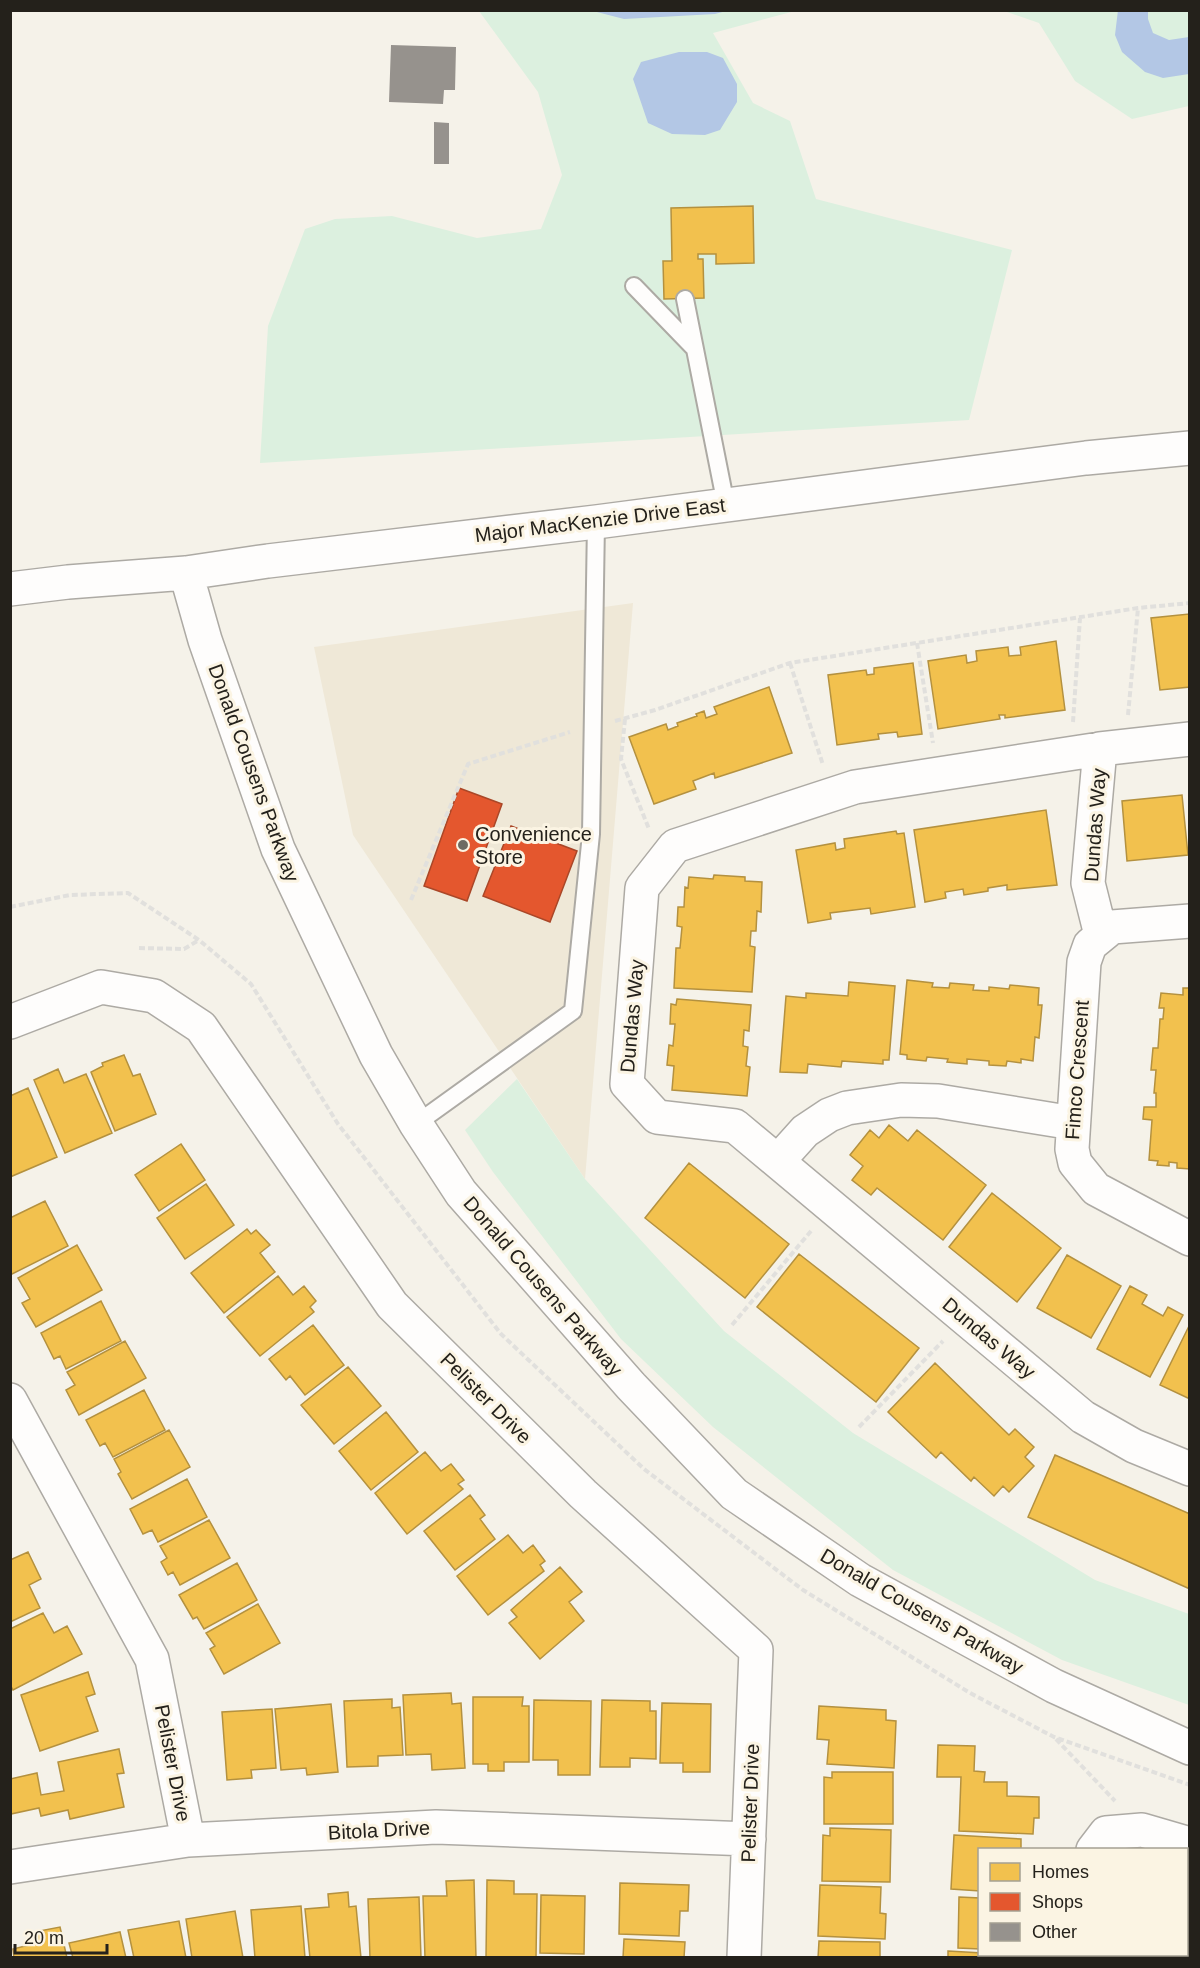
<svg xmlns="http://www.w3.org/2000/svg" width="1200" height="1968" font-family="Arial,sans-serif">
<rect width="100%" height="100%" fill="#f5f2e9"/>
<path fill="#efe8d7" d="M633,603l-48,576 -232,-344 -39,-188z"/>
<path fill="#dcf0df" d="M479,11h316l-82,22 40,70 37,18 26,78 196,51 -43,170 -709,43 8,-137 37,-97 30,-10 57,-3 85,22 64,-9 21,-54 -24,-83z
M1004,11h185v95l-57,13 -57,-38 -36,-58z
M517,1079l68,100 139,152 129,102 242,147 94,34v91l-127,-45 -169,-90 -180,-143 -92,-88 -128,-167 -28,-42z"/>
<path fill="#b3c7e5" d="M1118,10l30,1v8l5,14 16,7 20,-3v37l-26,4 -18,-6 -23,-20 -7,-17z
M593,11l133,-1v1l-11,3 -91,5z
M679,52h28l16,6 14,26v18l-17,28 -15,5 -33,-1 -24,-11 -15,-44 8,-17z"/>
<path fill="#f2c14e" stroke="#b4913f" stroke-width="1.5" d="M753,206l1,57 -38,1v-10h-18v5h5l1,39 -40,1 -1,-38h9l-1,-53z
M1189,614l1,73 -30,3 -9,-72z
M1056,641l9,69 -60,8v-3h-6l1,4 -62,10 -10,-68 38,-6 1,8 10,-2 -1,-10 32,-4 1,9 12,-1 -1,-8z
M913,663l9,71 -24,3 -1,-5 -19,2 1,5 -42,6 -9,-70 38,-5 1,5 7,-1v-6z
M769,687l23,66 -77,25 -1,-5 -21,8 3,8 -42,15 -25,-67 37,-13 2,6 10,-4 -1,-3 20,-7 -1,-2 8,-3 2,7 11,-4 -3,-7z
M1182,795l6,60 -61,6 -5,-60z
M1046,810l11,75 -50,5v-5l-19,3v3l-24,4 -1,-6 -18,3 1,6 -21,4 -11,-72z
M896,831l1,3 7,-1 11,74 -44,7 -1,-6 -40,5 1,6 -23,4 -12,-73 39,-7 1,7 9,-2 -1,-9z
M714,875l31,2v4l17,1 -1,30 -4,-1 -1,20h-5l-1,15 5,1 -3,45 -78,-4 2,-40h4l2,-21 -5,-1 1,-19h6l1,-20 3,1 1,-11 24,2z
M907,980l26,3 -1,4 17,1 1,-5 24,2 -1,5 16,1v-4l20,2 1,-4 29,3 -1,17h4l-3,33 -4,-1 -2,24 -12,-2v4l-14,-2 -1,5 -17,-1v-4l-22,-2v5l-20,-2 1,-3 -21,-2 -1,4 -19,-2v-4l-7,-1z
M849,982l46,4 -6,74h-6v4l-41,-3 -1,6 -33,-3 -1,9 -27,-1 6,-76 20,2v-5l42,3z
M1183,988h7v181l-13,-1v-5l-8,-1v4l-12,-1 1,-4 -9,-1 3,-40 -9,-1 1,-12h12v-14h-2l2,-23h-5l2,-22h5l2,-29h3l1,-11h-5l2,-15 22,2z
M677,999l74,6 -2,26 -5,-1 -1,16 5,1 -2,19 4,1 -3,29 -75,-6 2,-24 -7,-1 2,-20 4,1 2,-22h-5l1,-20 5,1z
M124,1055l9,21 7,-2 16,40 -41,17 -24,-59 12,-6 -1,-3z
M58,1069l6,14 22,-9 26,59 -47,20 -31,-73z
M28,1088l29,69 -47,20v-81z
M889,1125l19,16 9,-11 69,55 -43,55 -66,-52 -6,7 -19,-15 11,-14 -13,-11 20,-25 9,8z
M181,1144l24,36 -46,31 -24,-36z
M689,1163l100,81 -44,54 -100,-80z
M206,1184l28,41 -49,34 -28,-41z
M992,1193l69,55 -44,54 -68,-55z
M45,1201l23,45 -56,28 -2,-3v-53z
M247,1229l4,5 5,-4 14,15 -10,8 15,19 -51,41 -33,-40z
M77,1245l25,45 -66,37 -14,-24 8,-4 -12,-21z
M799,1254l120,94 -43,54 -119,-95z
M1067,1255l54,31 -30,52 -54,-30z
M278,1276l15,19 11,-9 12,15 -6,6 4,5 -54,44 -33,-39z
M1130,1286l17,9 -5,9 21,12 5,-9 15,8 -33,62 -53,-28z
M101,1301l20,40 -55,28 -6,-13 -6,3 -13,-26z
M1190,1324v75l-30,-14z
M313,1325l31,40 -39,30 -15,-19 -4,4 -17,-21z
M125,1341l21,37 -67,37 -13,-25 9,-5 -8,-13z
M935,1363l74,72 6,-6 19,18 -9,10 9,9 -25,26 -6,-6 -9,10 -20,-19 -3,4 -30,-29 -5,6 -48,-46z
M348,1367l33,39 -47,38 -33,-39z
M144,1390l21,40 -52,27 -8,-14 -5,3 -14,-26z
M386,1412l32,40 -47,38 -32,-39z
M169,1430l21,37 -58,32 -14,-25 3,-2 -7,-13z
M425,1452l16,19 10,-7 13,16 -6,4 5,5 -56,45 -32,-41z
M1055,1455l135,59v75l-162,-72z
M187,1479l20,38 -49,25 -6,-12 -9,4 -13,-25z
M470,1495l15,20 -5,4 15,20 -40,31 -31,-39z
M209,1520l21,38 -50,27 -7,-13 -5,3 -7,-13 6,-4 -7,-12z
M508,1535l15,18 10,-8 12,16 -5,4 4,6 -56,44 -31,-39z
M28,1552l13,27 -12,6 11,23 -30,14v-62z
M237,1563l20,37 -53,29 -7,-12 -4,2 -14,-24z
M560,1567l22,25 -13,10 15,19 -44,38 -31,-36 8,-6 -6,-7z
M258,1604l22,39 -56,31 -14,-25 5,-3 -9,-13z
M43,1613l11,20 13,-7 15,28 -69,36 -3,-5v-56z
M88,1672l7,22 -9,3 12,34 -58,20 -19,-56z
M451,1693l1,11 9,-1 4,65 -33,2 -1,-16 -25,1 -3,-60z
M473,1697h50l-1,9h7v56h-25v9h-16v-7h-15z
M392,1699v9l8,-1 3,48 -25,1v10l-31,1 -3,-66z
M534,1700l57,1 -1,74h-32v-15h-25z
M602,1700l48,1v10h6v48l-26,-1v9h-30z
M662,1703l49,1 -1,68h-27v-9h-23z
M331,1704l7,68 -31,3 -1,-7 -25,2 -6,-61z
M819,1706l67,4v10l10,1 -2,47 -67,-4 2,-24 -12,-1z
M272,1709l4,59 -25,2 1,8 -25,2 -5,-68z
M938,1745l37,1 -1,25 11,1 -1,10h23v14l32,1v21h-5l-1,16 -74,-3 2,-54h-24z
M119,1749l5,24 -7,1 7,33 -54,12 -2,-9 -27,6 -2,-8 -28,6 -1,-35 27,-6 4,22 23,-4 -6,-29z
M832,1772h61v52h-69v-47l8,1z
M830,1828l61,2 -1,52 -68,-1 1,-46 7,1z
M954,1835l67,4v11h-41v41l-29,-2z
M474,1880l2,78h-51l-2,-62h24l-1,-15z
M487,1880l27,1v13h23l-1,64h-50z
M620,1883l69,2 -1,26h-8l-1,25 -60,-2z
M820,1885l61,2 -1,26 6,1 -1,25 -67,-3z
M348,1892l1,15 7,-1 5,52h-51l-5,-49 24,-2 -1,-13z
M541,1895l44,1 -1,58 -44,-1z
M419,1897l2,61h-51l-2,-59z
M959,1897l21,1v51l-22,-1z
M301,1906l4,52h-50l-4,-48z
M235,1911l8,47h-51l-6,-39z
M179,1921l7,37h-52l-6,-28z
M60,1927l7,31h-53l-1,-9 24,-6 -3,-11z
M120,1932l6,26h-53l-4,-15z
M1186,1938l4,1 -3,19h-56v-4h55z
M624,1939l61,3 -1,16h-61z
M819,1941l61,1v16h-62z
M948,1951l69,4v3h-69z"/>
<path fill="#e4572e" stroke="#aa4728" stroke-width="1.5" d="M459,788l43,16 -35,97 -43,-15z
M511,826l66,25 -27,71 -67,-26z"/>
<path fill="#96928d" d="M391,45l65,2 -1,43h-11l-1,14 -54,-2z
M434,122l15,1v41h-15z"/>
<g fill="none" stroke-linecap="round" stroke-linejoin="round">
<defs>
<path id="service" d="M634,286l60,62
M685,299l41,206
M416,1124l157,-113 18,-177 5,-312"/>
<path id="minor" d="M1100,749l-245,38 -180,59 -33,42 -15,196 30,33 78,9 348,291 51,29 56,23
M1190,921l-78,6 -22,18 -6,17 -12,187 3,14 21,26 94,50
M1101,935l-13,-52 12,-134 90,-10
M10,1022l91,-35 53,9 47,31 191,278 191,189 173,156 -12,308
M778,1161l27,-30 24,-16 18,-7 54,-8 37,1 135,22
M10,1400l142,259 36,181
M1093,1850l13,-17 36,-3 48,14
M10,1867l178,-27 248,-13 313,12
M1070,1958v-4"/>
<path id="secondary" d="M186,573l19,67 73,209 98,206 40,69 45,69 170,193 103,108 126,86 194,106 136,62
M10,589l58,-7 118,-9 82,-12 328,-39 490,-64 104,-10"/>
</defs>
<use href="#service" stroke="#adaaa4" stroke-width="20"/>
<use href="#minor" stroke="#adaaa4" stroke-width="36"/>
<use href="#secondary" stroke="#adaaa4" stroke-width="36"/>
<path stroke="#e1e0dd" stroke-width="4" stroke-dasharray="6 3" stroke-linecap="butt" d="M917,643l16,100
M790,663l33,102
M1128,715l10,-107
M625,719l-4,40 28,70
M615,721l40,-11 135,-47 348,-55 52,-5
M1073,722l7,-104
M411,900l57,-136 102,-32
M10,907l60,-12 58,-2 71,47 52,44 87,140 163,210 143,135 159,121 167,103 84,44 136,48
M139,948l45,1 15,-9
M732,1325l79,-94
M859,1427l84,-86
M1056,1739l59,62"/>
<use href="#service" stroke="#fefdfc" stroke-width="16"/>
<use href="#minor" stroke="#fefdfc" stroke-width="33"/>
<use href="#secondary" stroke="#fefdfc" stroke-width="33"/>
</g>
<circle fill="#6d6a63" stroke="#fbf4e3" stroke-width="2" cx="463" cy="845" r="6"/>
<g text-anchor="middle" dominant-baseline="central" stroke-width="6" stroke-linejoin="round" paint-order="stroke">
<g font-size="20" fill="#24211b" stroke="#fbf4e3">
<text transform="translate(600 520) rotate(-7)">Major MacKenzie Drive East</text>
<text transform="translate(254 773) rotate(70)">Donald Cousens Parkway</text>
<text transform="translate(1095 825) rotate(-86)">Dundas Way</text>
<text transform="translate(632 1016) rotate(-85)">Dundas Way</text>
<text transform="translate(1077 1070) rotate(-86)">Fimco Crescent</text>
<text transform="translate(543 1286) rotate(49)">Donald Cousens Parkway</text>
<text transform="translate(989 1338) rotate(40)">Dundas Way</text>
<text transform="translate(486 1398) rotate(45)">Pelister Drive</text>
<text transform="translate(922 1611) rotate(30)">Donald Cousens Parkway</text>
<text transform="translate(173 1763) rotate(79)">Pelister Drive</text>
<text transform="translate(750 1803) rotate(-88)">Pelister Drive</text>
<text transform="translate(379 1830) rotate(-3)">Bitola Drive</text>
</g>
<g font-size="20" fill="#24211b" stroke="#fbf4e3" text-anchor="start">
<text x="475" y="834">Convenience<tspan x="475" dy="23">Store</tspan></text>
</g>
</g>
<rect width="1200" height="1968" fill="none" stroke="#24211b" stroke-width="24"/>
<rect x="978" y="1848" width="210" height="108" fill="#fbf4e3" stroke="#a5a093" stroke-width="1.5"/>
<rect x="990" y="1863" width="30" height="18" fill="#f2c14e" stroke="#a5a093" stroke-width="1.5"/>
<text x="1032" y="1878" font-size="18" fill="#24211b">Homes</text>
<rect x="990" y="1893" width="30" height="18" fill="#e4572e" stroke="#a5a093" stroke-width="1.5"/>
<text x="1032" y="1908" font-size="18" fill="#24211b">Shops</text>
<rect x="990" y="1923" width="30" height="18" fill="#96928d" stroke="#a5a093" stroke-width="1.5"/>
<text x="1032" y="1938" font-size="18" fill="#24211b">Other</text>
<path d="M15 1944v9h92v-9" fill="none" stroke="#24211b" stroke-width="3"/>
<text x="24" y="1944" font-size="18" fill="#24211b" stroke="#fbf4e3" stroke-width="4.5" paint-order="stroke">20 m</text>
</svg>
